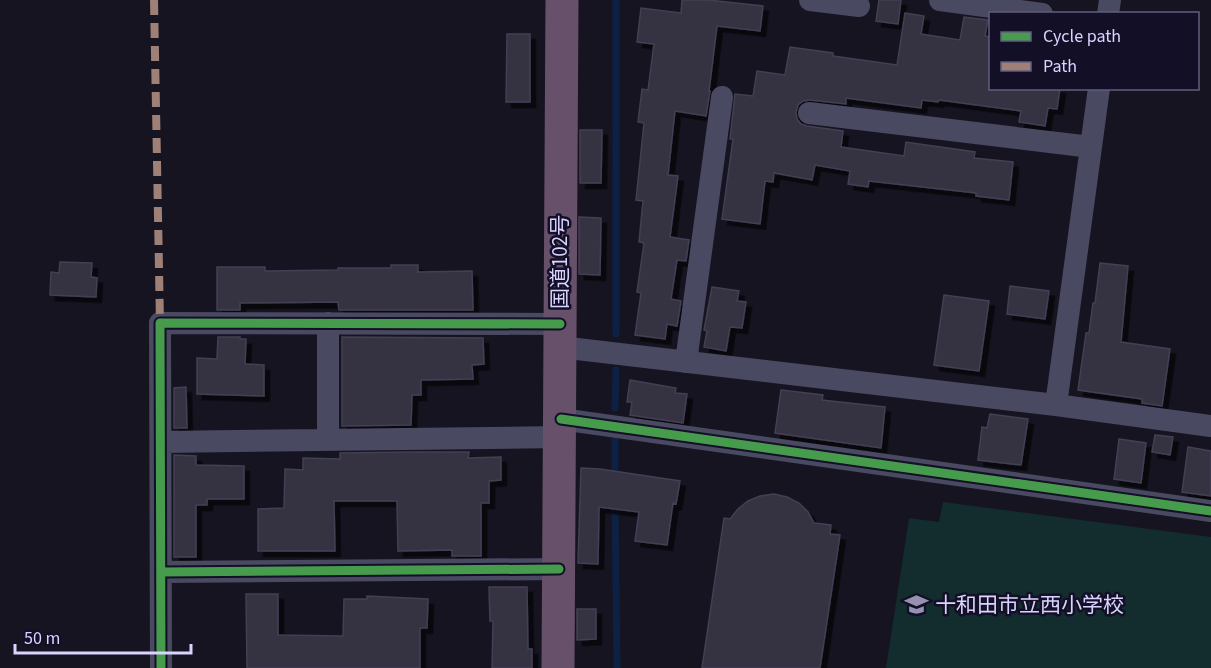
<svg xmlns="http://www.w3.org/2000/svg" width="1211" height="668" font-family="'Source Sans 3','Noto Sans JP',sans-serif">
<defs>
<filter id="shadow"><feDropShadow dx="5.5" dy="5.5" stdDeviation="0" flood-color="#0009"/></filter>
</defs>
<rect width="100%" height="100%" fill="#161421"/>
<path fill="#132c2d" d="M943,502l268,35v131h-325l23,-150 30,4z"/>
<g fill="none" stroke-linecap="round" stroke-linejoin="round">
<path stroke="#0d2144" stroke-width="7" d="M616,0v334
M615,408l1,-38
M615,440v39
M615,503l2,165"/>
</g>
<path fill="#343243" stroke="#433f54" stroke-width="1.5" filter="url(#shadow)" d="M682,0h26l55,6 -3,25 -43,-5 -8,65h1l-4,25 -31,-5 -7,64 10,1 -8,61 19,3 -3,21 -9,-1 -6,39 10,2 -4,25 -10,-2 -2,15 -30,-4 6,-42 -4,-1 7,-49 -5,-1 4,-41 -7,-1 8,-77 -6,-1 4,-33 6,1 6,-46 -17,-2 4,-34 40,5z
M879,0h22l-3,24 -22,-3z
M905,13l19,3 -3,18 39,6 4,-23 24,3 -3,16 5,1v51h70l-3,21 -9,-1 -3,18 -26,-4 2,-11 -82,-11 -1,2 -16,-2 -1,8 -75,-10v6l-36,-4 -7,1 -5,4 -2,7 1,7 4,5 6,2 36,5 -2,16 63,9 2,-14 69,10 -1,6 39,4 -4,38 -33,-4v-3l-107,-12 -1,6 -20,-3 2,-13 -35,-6 -3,15 -38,-7 -1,9 -8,-1 -5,43 -38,-5 11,-80h-3l5,-45 18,2 4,-25 28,4 5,-28 43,6v3l64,9z
M507,34h23v68h-24z
M580,130h22l-1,53h-21z
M579,217l22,1 -1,57 -21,-1z
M60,262l32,1 -1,14 6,1 -1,19 -46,-2 1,-23 8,1z
M1100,263l28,3 -7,76 49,7 -8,57 -20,-3v-4l-64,-9 8,-57h3l4,-30h2z
M391,265h27v7l54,-1 1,39h-134l-1,-8 -98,1v7h-23v-43h48v4l73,-1v-2h53z
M1010,286l39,5 -4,28 -38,-5z
M712,287l27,4 -2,10 9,1 -4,26 -12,-1 -4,24 -22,-4 3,-16 -3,-1z
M944,295l45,6 -10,70 -45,-6z
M218,337h22v2h6l-1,25 19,1v31l-67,-2v-36l20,1z
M342,337l141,1 1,26 -12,1 1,14 -52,1v15h-9l-1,30 -69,1z
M630,380l46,8 -1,5 12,1 -4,29 -53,-8 2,-13h-5z
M186,387l1,41h-13v-40z
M781,390l42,5 -1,5 63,7 -4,41 -106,-15z
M990,414l38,5 -7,46 -43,-5 4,-33 5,1z
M1155,435l18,2 -3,18 -18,-3z
M1119,439l27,4 -5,40 -27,-4z
M1188,447l23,4v45l-29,-4z
M410,452h59l-1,6 33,-1v23l-12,1v22h-8v53h-29v-6l-54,1 -1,-50h-63l1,50h-77v-42l26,-1 1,-39 18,1v-12l37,1v-6z
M174,455l22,1v9l48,1v33h-37v6h-11v52h-22z
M581,468l19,1 80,12 -4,23 -3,-1 -6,42 -32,-4 4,-29 -40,-5 -1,57 -20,-1z
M774,494l13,3 12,6 9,9 6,11 17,2 -1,9 10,1 -20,133h-118l22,-150 6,1 8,-10 10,-8 12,-5z
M489,587h38l1,62h4v19h-40l1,-47h-3z
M246,594h32v41l65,1 1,-37h23v-3l61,3 -1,29h-7v40h-173z
M577,609h19v30l-19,1z"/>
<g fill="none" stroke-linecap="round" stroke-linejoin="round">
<path stroke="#4a4962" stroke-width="22" d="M810,0l49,6
M940,0l102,14
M1108,14l2,-14
M809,113l282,34
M560,347l496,58 155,21
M686,362l36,-265
M1056,405l43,-317
M561,419l650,92
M328,440v-117
M161,442l400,-5
M161,572l398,-3
M161,668l-1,-345 400,1"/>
<path stroke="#67516a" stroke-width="33" d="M558,668l4,-668"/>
<path stroke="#9e8076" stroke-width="8" stroke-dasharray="15 8" stroke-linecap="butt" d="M154,0l6,323"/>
<defs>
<path id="cycleway" d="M561,419l650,92
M161,572l398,-3
M161,668l-1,-345 400,1"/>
</defs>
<use href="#cycleway" stroke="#130f26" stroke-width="13"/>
<use href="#cycleway" stroke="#469c4c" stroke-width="9"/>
</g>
<defs>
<symbol id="school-bare" viewBox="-9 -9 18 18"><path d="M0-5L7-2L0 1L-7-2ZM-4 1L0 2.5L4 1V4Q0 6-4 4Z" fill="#9591b1" stroke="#130f26" stroke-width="2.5" paint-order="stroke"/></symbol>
</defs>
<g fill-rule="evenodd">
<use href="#school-bare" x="900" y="588" width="33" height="33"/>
</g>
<g text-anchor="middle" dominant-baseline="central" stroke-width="5" stroke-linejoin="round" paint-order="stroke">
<g font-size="21" fill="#d9d4ff" stroke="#130f26">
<text transform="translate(560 262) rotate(-90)">国道102号</text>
</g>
<g font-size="21" fill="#d9d4ff" stroke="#130f26" text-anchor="start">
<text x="935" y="605">十和田市立西小学校</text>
</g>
</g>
<rect x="989" y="12" width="210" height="78" fill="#130f26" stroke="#625e7d" stroke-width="1.5"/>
<rect x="1001" y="32" width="30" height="9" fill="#469c4c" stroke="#625e7d" stroke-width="1.5"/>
<text x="1043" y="42" font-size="18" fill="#d9d4ff">Cycle path</text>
<rect x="1001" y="62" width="30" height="9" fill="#9e8076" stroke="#625e7d" stroke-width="1.5"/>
<text x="1043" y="72" font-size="18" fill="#d9d4ff">Path</text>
<path d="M15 644v9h176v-9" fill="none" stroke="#d9d4ff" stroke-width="3"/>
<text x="24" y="644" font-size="18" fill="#d9d4ff" stroke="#130f26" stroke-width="4.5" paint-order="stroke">50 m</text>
</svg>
